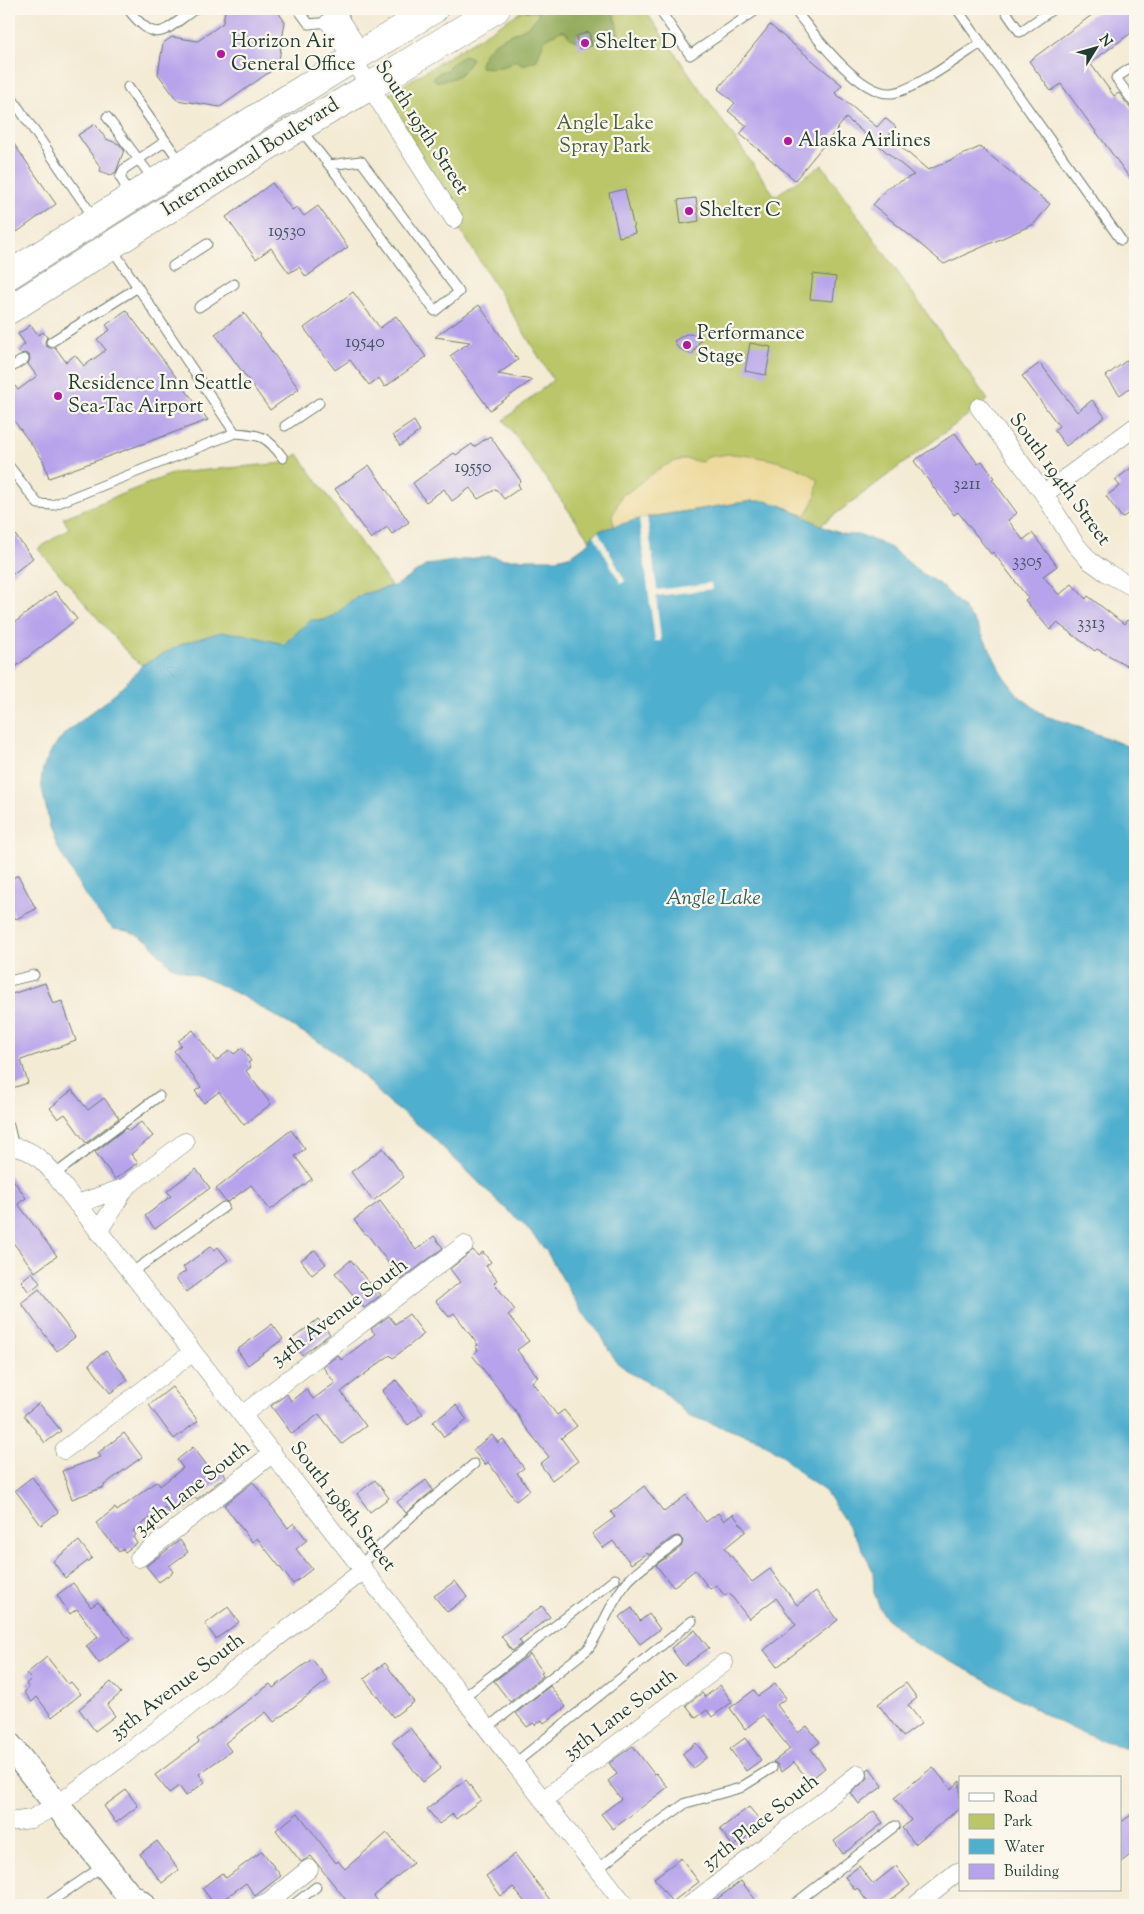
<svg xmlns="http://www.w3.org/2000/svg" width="1144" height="1914" font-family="'Sorts Mill Goudy',serif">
<rect width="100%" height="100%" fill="#fbf7ec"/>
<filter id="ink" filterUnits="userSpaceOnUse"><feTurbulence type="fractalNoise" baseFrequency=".02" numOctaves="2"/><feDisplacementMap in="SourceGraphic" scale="10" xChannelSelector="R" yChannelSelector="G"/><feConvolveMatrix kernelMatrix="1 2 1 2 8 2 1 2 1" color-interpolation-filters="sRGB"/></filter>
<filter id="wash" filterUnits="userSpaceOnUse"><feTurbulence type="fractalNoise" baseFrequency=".0096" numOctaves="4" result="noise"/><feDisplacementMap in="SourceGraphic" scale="20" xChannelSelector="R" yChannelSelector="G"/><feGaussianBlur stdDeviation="1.12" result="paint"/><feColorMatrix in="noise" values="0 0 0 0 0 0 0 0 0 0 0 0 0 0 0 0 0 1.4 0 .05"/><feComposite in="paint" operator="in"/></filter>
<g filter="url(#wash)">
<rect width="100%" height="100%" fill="#f4ebd5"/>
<path fill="#bac668" stroke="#6c824e" d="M525,9h119l131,187 47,-31 166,235 -167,125c-23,-11 -43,-23 -69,-24l-104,16 -50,14 -7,11 -87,-122 49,-40 -99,-161 -76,-118z
M298,454l93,132 -28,8 -11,6 -17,15 -11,5h-13l-27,24 -19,-4 -81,3 -42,22 -10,-7 -94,-109 31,-21 -6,-10 111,-45 110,-10z"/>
<path fill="#93ab5c" stroke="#597448" d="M530,9h83l7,31 -16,4 -13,-4 -2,-7 -13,3 1,5 -6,-2 -6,-8h-5l-16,9 -7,20 -14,5 -7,-5c-11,9 -22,8 -36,7 0,-6 3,-10 6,-15 13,-20 45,-17 53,-40l-14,-1z
M465,55l7,3c-8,16 -18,23 -36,23l-3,-3 7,-6 8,-2 2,-5z"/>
<path fill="#eeda9e" stroke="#868c69" d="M729,454c26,1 69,9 89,26l-3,19 -9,16c-19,-3 -33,-14 -54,-14l-105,16 -33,10 -2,-11 11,-23h4c17,-13 37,-32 59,-34 5,0 10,3 16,3l6,-5z"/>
<path fill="#4fafce" stroke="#377681" d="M752,501h14l17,5 45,23 18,6h15l30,13 29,24 22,14 20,20 15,19 27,52 15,19 26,20 24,7 66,26v1003l-53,-19 -29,-14 -70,-41 -66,-33 -34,-30 -9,-22 -1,-22 -13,-27 -35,-53 -19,-13 -25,-23 -22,-15 -71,-25 -28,-26 -28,-15 -17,-13 -14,-26 -19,-23 -35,-60 -24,-29 -15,-12 -82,-80 -38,-29 -24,-25 -35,-29 -85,-51 -30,-15 -43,-16 -12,-12 -10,-13 -21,-10 -15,-2 -13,-14 -14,-18 -29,-51 -7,-19 -9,-44 2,-15 8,-17 14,-18 44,-34 28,-27 5,-7 42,-22 37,-11 22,2 41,10 27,-24h13l11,-5 17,-15 11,-6 34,-9 30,-20 62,-9 15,3h53l15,-4 18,-13 1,-5 7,-6 41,-12z"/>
<path fill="#f4ebd5" d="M647,517l10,73 54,-7 1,6 -56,7 5,45h-6l-16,-122z
M598,531l27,50 -4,3 -27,-49z"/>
<g id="blocks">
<path fill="#b6a3eb" d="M225,9h51l9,13 -7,44 -58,41 -43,-7 -19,-26 5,-31 9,-6 26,4 25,-18z
M1100,9h35v21l-45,33 24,33 5,-3 11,15 5,2v75l-74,-101 -10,7 -22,-30z
M770,25l72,60 -7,8 42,34 8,-9 11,9 -8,9 40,34 52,-23 70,57 -16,20 -90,40 -71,-59 15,-18 26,-12 -68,-57 -51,62 -55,-46 7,-8 -19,-15 7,-8 -17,-14z
M589,32l3,14 -13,3 -3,-13z
M95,124l11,15 13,5 5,6 -8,22 -5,3 -11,-4 1,-3 -23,-33z
M9,137l47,67 -39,28 -8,-12z
M272,183l20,27 5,-3 7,9 14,-10 30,41 -42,30 -7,-10 -10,6 -18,-25 -15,11 -30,-42z
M625,189l10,44 -16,4 -10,-44z
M696,198l3,23 -18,3 -3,-24z
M813,274l23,3 -3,24 -23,-2z
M353,292l27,36 16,-12 30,41 -41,30 -6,-9 -10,7 -19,-25 -15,10 -31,-42z
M479,305l39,55 -20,14 34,6 -42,30 -40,-54 20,-14 -35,-5z
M126,310l82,110 -159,58 -6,-18 -34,-46v-36l9,12 19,-14 -9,-12 2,-5 -1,-4 -5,-2 -3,1 -3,-4 7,-6 -7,-10 13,-9 7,10 5,-3 4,5 -2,5 1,4 5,2 4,-1 11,15 9,-7 9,11 22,-16 -9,-11 13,-9 -4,-5z
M244,313l55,76 -29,21 -55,-76z
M686,334l17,1 -11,20 -14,-7 -4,-7z
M750,343l21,4 -5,28 -21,-4z
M1135,354v30l-15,11 -14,-19z
M1040,363l37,49 15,-12 13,17 -39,29 -12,-16 5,-4 -37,-50z
M414,421l6,10 -20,15 -7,-11z
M955,433l23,31 4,-3 12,17 -2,1 25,34 -9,7 15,20 9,-7 25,33 -14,10 16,19 13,-11 14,15 2,-3 36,28 3,-4 8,4v46l-38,-21 -2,2 -38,-28 -7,7 -25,-30 3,-2 -35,-46 -2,2 -33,-42 -4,3 -40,-54z
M490,436l31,45 -3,3 2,4 -16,11 -8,-10 -18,10 -8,-11 -18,13 -8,-12 -18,13 -13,-19 41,-30 2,2 16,-11 2,3z
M369,465l40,57 -17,12 -5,-7 -16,12 -36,-50z
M1135,465v43l-13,10 -16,-22 14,-10 -5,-6z
M9,527l24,31 -24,19z
M55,591l22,28 -68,53v-45z
M18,875l18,34 -20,10 -7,-14v-25z
M45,983l8,21 9,-3 14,40 -55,19 7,23 -19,6v-94z
M193,1030l23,31 14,-11 4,4 8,-6 9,13 -3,2 3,4 -5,4 25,33 -27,21 -25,-33 -15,11 -9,-12 6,-4 -27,-36 7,-6 -3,-4z
M72,1090l16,20 16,-12 15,20 -33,25 -21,-29 -7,5 -8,-11z
M141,1122l12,14 -22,18 7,9 -23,16 -20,-27 31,-24 3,3z
M291,1130l14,19 -10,7 17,23 -42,31 -19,-25 -23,17 -3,-1 -9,-12z
M383,1148l21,29 -31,24 -22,-29z
M196,1169l14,19 -55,41 -10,-13 26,-20 -4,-5z
M9,1174l17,24 -8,6 39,52 -22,16 -26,-35z
M380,1201l36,49 18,-14 9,12 -42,32 -34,-46 -1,1 -12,-15z
M211,1246l3,4 4,-3 10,13 -42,32 -10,-14 10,-7 -3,-4z
M315,1250l11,14 -14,11 -11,-15z
M473,1250l5,6 5,-4 8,10 -5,4 11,14 -3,3 21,27 -7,5 21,26 -12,9 21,27 -6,5 25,33 7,-5 13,16 -16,12 17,23 -26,19 -12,-16 9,-7 -26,-33 -8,-14 -43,-55 6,-5 -3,-4 3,-1 -24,-32 -5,4 -13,-16 24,-19 -10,-13z
M351,1260l18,23 2,-1 10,13 -17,13 -29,-35z
M32,1272l8,11 -11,9 -8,-11z
M39,1289l36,48 -18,14 -36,-48z
M409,1314l15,20 -31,24 -3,-3 -49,37 25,34 -24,18 -23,-30 -27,20 -21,-28 16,-12 4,7 15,-12 7,10 22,-16 -12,-16 15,-12 3,5 34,-26 -4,-5 18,-13 6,8z
M318,1319l12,15 -28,21 -11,-15z
M272,1324l11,15 -35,26 -11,-15z
M106,1351l22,29 -18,13 -21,-29z
M396,1380l27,34 -15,11 -26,-34z
M172,1387l26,34 -24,18 -25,-34z
M39,1403l22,28 -16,12 -21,-28z
M456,1405l11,15 -23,17 -11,-15z
M124,1433l18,24 -38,28v2l-32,12 -10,-28 39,-14 -3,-4z
M492,1435l6,8 5,-4 21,29 -7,5 13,17 -14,11 -28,-39 -3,3 -12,-15z
M193,1447l19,25 7,-5 7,9 -29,23 -2,-2 -24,18 -6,-8 -32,24 3,4 -3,2 4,6 -12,9 -2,-3 -4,3 -23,-29 19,-15 2,3 40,-30 3,5 23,-18 -6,-8z
M32,1477l26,35 -17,13 -26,-35z
M375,1480l14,18 -19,14 -13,-18z
M426,1480l7,10 -27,23 -9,-11z
M253,1482l35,46 6,-5 13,17 -11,9 16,20 -19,15 -36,-46 -5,4 -28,-37z
M644,1486l20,26 22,-17 20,27 12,-9 6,8 9,-7 13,17 -21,17 27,34 18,-13 27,36 19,-14 22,29 -61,47 -13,-17 32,-25 -20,-27 -27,21 -20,-26 -4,3 -9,-11 -6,4 -15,-19 -22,17 -17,-22 25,-18 2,-6 -4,-5 -6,1 -24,18 -2,-2 -16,11 -18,-23 -10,7 -11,-14 23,-17 -4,-5z
M180,1540l8,12 -19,14 4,6 -14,10 -13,-16z
M79,1541l13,17 -27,20 -12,-17z
M455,1581l12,16 -20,15 -13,-16z
M73,1583l18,24 7,-5 32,38 -31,23 -13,-17 12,-9 -21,-28 -7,5 -13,-19z
M542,1606l8,11 -31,23 3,4 -10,7 -11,-15z
M228,1607l11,15 -23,17 -11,-15z
M632,1608l8,13 9,-7 11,15 -20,15 -21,-27z
M695,1630l14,18 -25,18 -13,-18z
M530,1654l13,18 -2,1 2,3 -33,26 -16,-21z
M47,1657l21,27 3,-2 10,12 -29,23 -15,-20 -5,5 -8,-10 5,-4 -3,-4 5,-5 -5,-5z
M312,1659l16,21 -54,42 -8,-10 -41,31 6,8 -32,23 6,8 -19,14 -7,-10 -10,7 -14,-18 44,-33 -2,-3 73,-55 3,4z
M385,1663l29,39 -21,15 -29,-38z
M111,1682l10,11 -14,12 8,11 -20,15 -16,-22z
M906,1683l11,15 -9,7 14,18 -19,14 -25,-33z
M775,1684l11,14 -9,7 21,28 9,-7 13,16 -9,7 14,19 -16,13 -15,-19 -13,10 -4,-8 -4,-2 17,-13 -27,-34 -18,14 -15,-21 24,-18 4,6z
M720,1685l12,17 -20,15 -5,-7 -11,8 -10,-13 16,-12 3,4z
M550,1686l16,21 -22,16 -2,-3 -7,5 -2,-2 -6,4 -11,-14z
M410,1728l31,40 -18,14 -31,-40z
M745,1738l16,22 -15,11 -16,-22z
M696,1743l11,14 -14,11 -11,-14z
M633,1746l21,28 2,-1 12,14 -55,42 -12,-15 20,-15 -13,-18 9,-7 -8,-11z
M933,1767l18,22 9,-8v27l-45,36 -13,-16 9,-8 -17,-22z
M870,1768l13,18 -24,18 -8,-11 17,-15 -1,-8z
M466,1780l15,20 -25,19 -3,-5 -14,10 -12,-15z
M126,1790l12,16 -22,17 -12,-17z
M749,1807l14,17 -30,23 -13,-18z
M874,1811l9,12 -40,31 -9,-13z
M1135,1812v39l-15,12v-40z
M298,1813l38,50 2,-2 7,8 42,-36 26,30 -39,33 7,9h-31l-39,-49 -10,6 -25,-32z
M157,1841l22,29 -17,13 -22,-29z
M262,1851l19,25 -26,20 -9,-13 -31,22 -13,-17 20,-15 4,5z
M515,1854l22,29 17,22h-27l-14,-18 -12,9 -15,-20z
M681,1858l18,24 -27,20 -18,-24z
M859,1866l14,18 23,-18 14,19 -26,20h-14l-13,-17 -2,2 -10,-13z
M741,1881l14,18 -9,6h-37z"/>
</g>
</g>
<g filter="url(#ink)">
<use href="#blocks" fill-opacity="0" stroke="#6a7a6c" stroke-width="1"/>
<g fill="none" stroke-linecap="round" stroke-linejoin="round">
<defs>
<path id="service" d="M128,9c29,37 34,23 67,0
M298,9l11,15 20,-2 6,-13
M343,9l2,16
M659,9l31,46 68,-46
M794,9c18,23 65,87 98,84 21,-2 69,-37 89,-50
M957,9l164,231
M1004,9l16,23 33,-23
M1135,65l-19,13 19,26
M128,87l53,76
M9,94l85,124
M107,117l46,62
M301,130c12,15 24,30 36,45l98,136 24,-19 -98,-131 -32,4
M130,194l-10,-17 4,-8 42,-28
M173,266l34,-22
M199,307l35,-23
M51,342l87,-55
M9,369l15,-10
M285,426l34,-23
M235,433c27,2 32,3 48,25
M9,466l29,38 15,1 182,-72 -124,-186
M9,981l25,-6
M9,1126l5,21
M54,1175l105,-79
M131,1273l93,-66
M360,1565l54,-51 60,-50
M464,1697l151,-118
M487,1728l101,-79c15,-21 23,-49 40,-68 13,-14 34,-27 49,-39
M514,1764l178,-143
M597,1870l38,-31 51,-36 54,-15 32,-20
M46,1905l57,-39
M293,1905l23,-18
M793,1905l102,-79"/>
<path id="minor" d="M352,60l1,-20 -12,-18h-12l125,197
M979,407l65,87 31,50 15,17 17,12 28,15
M1044,494l91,-67
M9,1148c16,-3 31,10 41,21l575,736
M77,1204l49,-17 59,-45
M98,1232l28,-45
M242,1415l222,-170
M64,1450l129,-98
M139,1558l134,-105
M543,1800l181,-137
M9,1822l22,-3 26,-14 127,-95 180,-140
M260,1905l8,-3 41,-33
M690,1905l168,-131
M916,1905l41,-33"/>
<path id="secondary" d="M9,1745l119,149 15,11"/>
<path id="primary" d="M9,275l257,-163 168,-103
M9,310l270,-171 90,-52 127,-78"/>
</defs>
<use href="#service" stroke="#6a7a6c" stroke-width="11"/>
<use href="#minor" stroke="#6a7a6c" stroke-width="19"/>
<use href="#secondary" stroke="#6a7a6c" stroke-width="27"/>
<use href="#primary" stroke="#6a7a6c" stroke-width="29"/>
<use href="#service" stroke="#fff" stroke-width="9"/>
<use href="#minor" stroke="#fff" stroke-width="18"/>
<use href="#secondary" stroke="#fff" stroke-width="25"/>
<use href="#primary" stroke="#fff" stroke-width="28"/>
</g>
</g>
<g fill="#b5179e" stroke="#fbf7ec" stroke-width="2">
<circle cx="585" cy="43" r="5"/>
<circle cx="221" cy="54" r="5"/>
<circle cx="788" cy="141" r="5"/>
<circle cx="689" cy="211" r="5"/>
<circle cx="687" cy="345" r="5"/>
<circle cx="58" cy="396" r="5"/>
</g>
<g text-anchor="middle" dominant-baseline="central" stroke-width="4.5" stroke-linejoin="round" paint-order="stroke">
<g font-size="18" fill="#455662">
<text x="287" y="232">19530</text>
<text x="365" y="343">19540</text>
<text x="473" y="468">19550</text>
<text x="967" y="485">3211</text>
<text x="1027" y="562">3305</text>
<text x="1091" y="624">3313</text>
</g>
<g font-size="20" fill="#1f3d34" stroke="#fbf7ec" text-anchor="start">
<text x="231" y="42">Horizon Air<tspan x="231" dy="23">General Office</tspan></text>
<text x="595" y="43">Shelter D</text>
<text x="798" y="141">Alaska Airlines</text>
<text x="699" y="211">Shelter C</text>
<text x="697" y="334">Performance<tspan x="697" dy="23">Stage</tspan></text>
<text x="68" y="384">Residence Inn Seattle<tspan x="68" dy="23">Sea-Tac Airport</tspan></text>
</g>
<g font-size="20" fill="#465f41" stroke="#fbf7ec">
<text x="605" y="124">Angle Lake<tspan x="605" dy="23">Spray Park</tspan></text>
</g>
<g font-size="20" fill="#1f3d34" stroke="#fbf7ec">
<text transform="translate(421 128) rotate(57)">South 195th Street</text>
<text transform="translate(251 158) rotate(-32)">International Boulevard</text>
<text transform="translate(1059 480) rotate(54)">South 194th Street</text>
<text transform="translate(340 1313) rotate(-37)">34th Avenue South</text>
<text transform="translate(193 1489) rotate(-38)">34th Lane South</text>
<text transform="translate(342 1507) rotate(52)">South 198th Street</text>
<text transform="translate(178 1687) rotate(-37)">35th Avenue South</text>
<text transform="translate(621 1715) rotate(-37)">35th Lane South</text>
<text transform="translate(761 1823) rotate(-38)">37th Place South</text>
</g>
<g font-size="21" font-style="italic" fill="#2d5f62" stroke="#fbf7ec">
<text x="713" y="899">Angle Lake</text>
</g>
</g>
<rect width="1144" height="1914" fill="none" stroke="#fbf7ec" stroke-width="30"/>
<rect x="959" y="1776" width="162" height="115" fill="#fbf7ec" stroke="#a3ada2"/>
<rect x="969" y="1793" width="25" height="8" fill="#ffffff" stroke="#a3ada2"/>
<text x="1004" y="1802" font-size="15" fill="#1f3d34">Road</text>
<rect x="969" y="1814" width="25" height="15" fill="#bac668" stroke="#a3ada2"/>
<text x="1004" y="1826" font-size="15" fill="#1f3d34">Park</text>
<rect x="969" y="1839" width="25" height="15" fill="#4fafce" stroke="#a3ada2"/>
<text x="1004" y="1852" font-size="15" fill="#1f3d34">Water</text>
<rect x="969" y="1864" width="25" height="15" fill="#b6a3eb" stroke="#a3ada2"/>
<text x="1004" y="1876" font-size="15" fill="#1f3d34">Building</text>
<g transform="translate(1096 48) rotate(53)" stroke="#fbf7ec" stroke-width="4" paint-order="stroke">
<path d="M0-4L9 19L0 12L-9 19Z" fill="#1f3d34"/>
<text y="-8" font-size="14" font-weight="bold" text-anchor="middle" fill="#1f3d34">N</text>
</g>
</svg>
